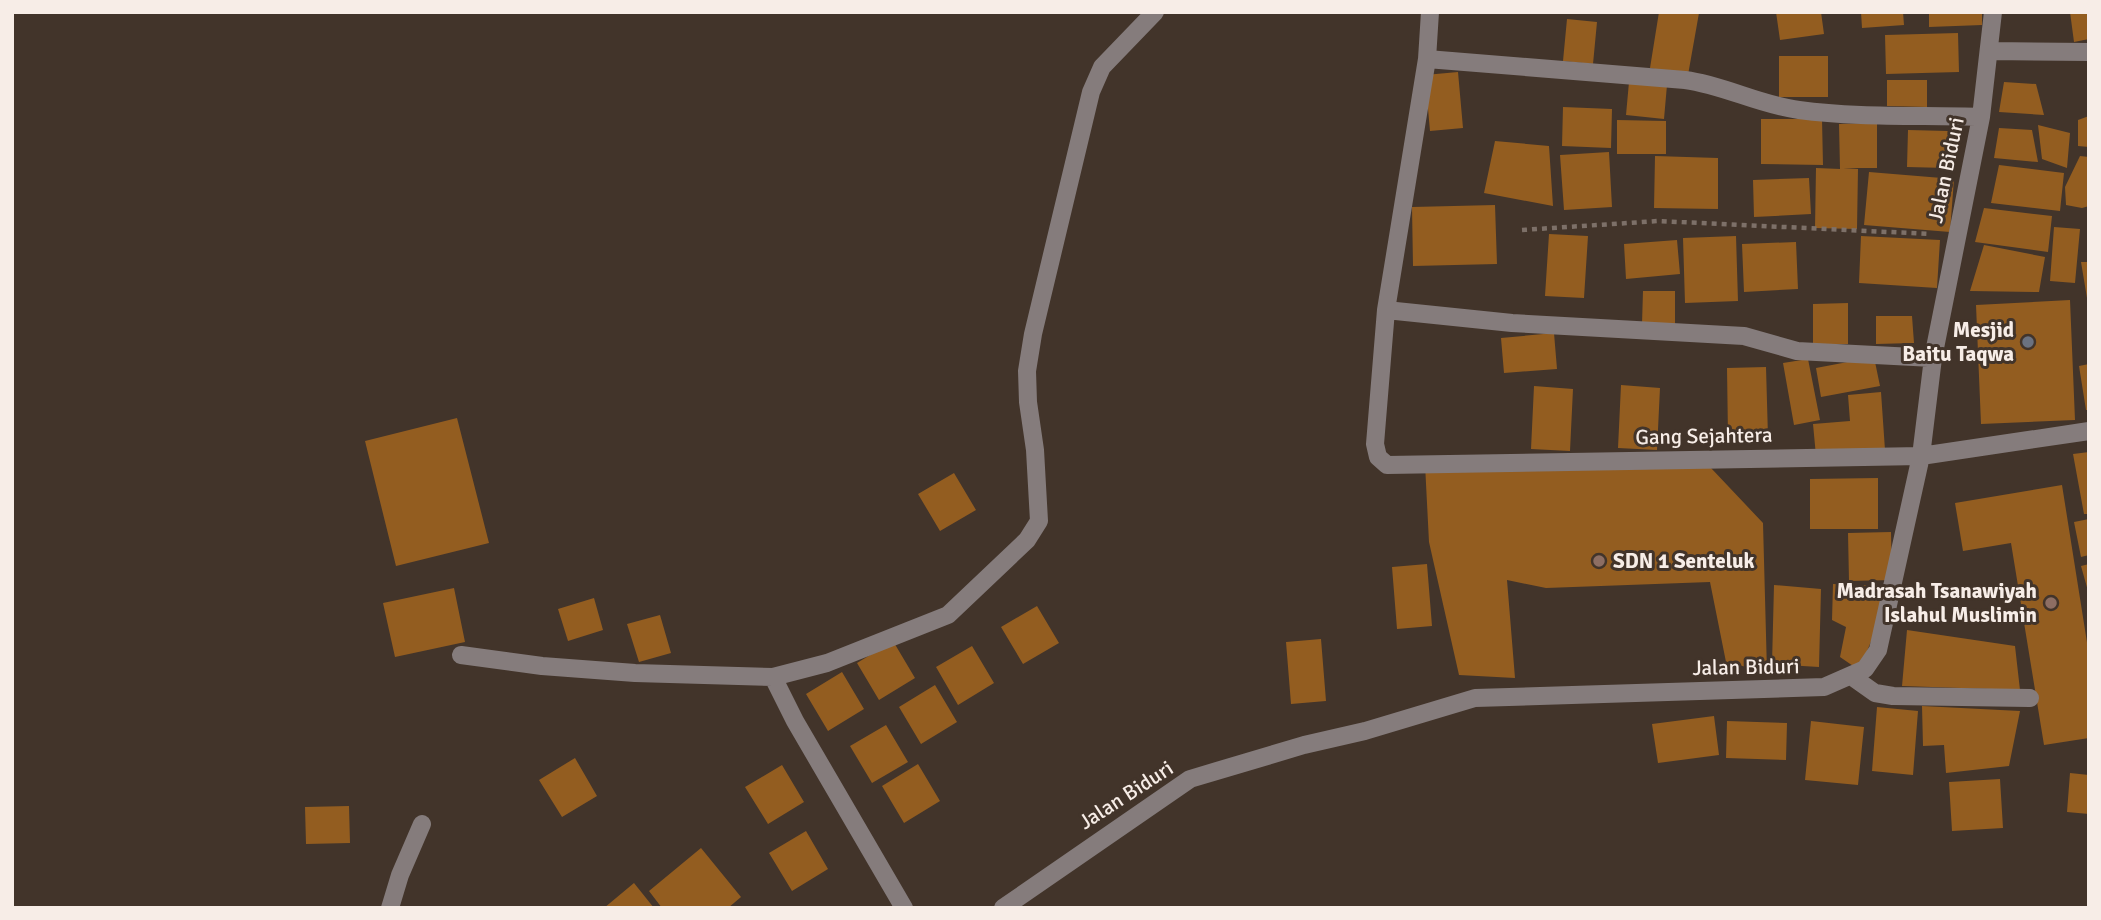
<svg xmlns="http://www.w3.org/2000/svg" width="2101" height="920" font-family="Signika,sans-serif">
<rect width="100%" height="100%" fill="#42342a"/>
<path fill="#935d20" d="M1659,12l40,1 -11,62 -38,-7z
M1776,12h45l3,22 -44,6z
M1861,12h42l1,13 -42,3z
M1929,12h53v13l-53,2z
M2070,12h19v27l-15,3z
M1567,19l30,3 -4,42 -30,-3z
M1958,33l1,39 -73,2 -1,-39z
M1779,56h49v41h-49z
M1458,72l5,56 -33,3 -5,-56z
M1887,80h40v27l-40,-1z
M1629,82l38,3 -3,34 -38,-4z
M2004,82l32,2 8,31 -45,-3z
M1563,107l49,2 -1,39 -49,-2z
M2089,116v31l-11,-1v-26z
M1761,119h61l1,46 -62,-1z
M1617,120l49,1v33h-49z
M1877,123v45h-34l15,1 -1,60 -42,-1 1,-60 24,1 -1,-45z
M2038,125l32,8 -3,35 -25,-9z
M1999,128l33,2 6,32 -44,-4z
M1908,130l40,1 -1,37 -40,-1z
M1495,141l54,5 4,60 -69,-13z
M1609,152l3,55 -48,3 -4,-55z
M1655,156l63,2v51l-64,-1z
M2080,156l9,1v49l-7,2 -16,-3 -1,-18z
M1999,165l65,8 -4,38 -69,-8z
M1869,172l85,7 -4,53 -86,-7z
M1809,178l2,36 -57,3 -1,-37z
M1495,205l2,59 -84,2 -1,-59z
M1984,208l68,8 -4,36 -73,-10z
M2054,227l26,2 -5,54 -25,-2z
M1549,234l39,2 -4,62 -39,-2z
M1736,236l2,65 -53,2 -2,-65z
M1861,236l79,4 -3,48 -78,-5z
M1677,240l3,34 -54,5 -2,-35z
M1796,242l2,47 -54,3 -2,-48z
M1984,245l61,12 -6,35 -69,-1z
M2081,262h8v36h-2z
M1643,291h32v33h-33z
M2070,300l5,120 -94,4 -5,-119z
M1848,303v41h-35v-40z
M1876,316h36l2,27 -38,1z
M1554,333l3,36 -53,4 -3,-35z
M1874,357l6,29 -59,11 -5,-29z
M1808,359l12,61 -26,5 -11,-62z
M2089,364v46h-3l-7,-44z
M1766,367l2,70h-40l-1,-69z
M1621,385l39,3 -3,62 -39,-2z
M1534,386l39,3 -3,62 -39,-2z
M1881,392l4,58 -69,6 -3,-32 37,-3 -2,-26z
M457,418l32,125 -93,23 -31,-125z
M2089,452v62h-5l-11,-60z
M1425,464l286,4 52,55 4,149 -41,-10 -16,-80 -164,6 -39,-8 8,98 -56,-3 -30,-133z
M954,473l22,37 -36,21 -22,-37z
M1878,478v51h-68v-50z
M2062,485l27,170v83l-45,7 -33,-202 -48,8 -8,-48z
M2089,519v36l-8,2 -7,-35z
M1891,532l1,48 -43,1 -1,-48z
M1427,564l5,62 -35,3 -5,-62z
M2089,564v27h-1l-7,-25z
M1833,584l50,2 -5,39 -19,45 -19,-13 6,-30 -14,-7z
M1774,585l47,4 -2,78 -47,-3z
M454,588l11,54 -70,15 -12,-54z
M594,598l9,32 -35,11 -10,-32z
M1037,606l22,37 -36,21 -22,-37z
M660,615l11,38 -32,9 -12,-38z
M1907,630l108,16 5,44 -118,-4z
M1321,639l5,62 -35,3 -5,-62z
M893,641l22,37 -36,22 -22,-37z
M972,646l22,37 -36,22 -22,-38z
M842,672l22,37 -36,22 -22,-37z
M935,685l22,37 -36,22 -22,-37z
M1922,706l98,5 -11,55 -63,7 -2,-28 -21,1z
M1877,707l41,4 -5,64 -41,-4z
M1714,716l5,39 -61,8 -6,-39z
M1727,721l60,2 -1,37 -60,-2z
M1811,721l53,6 -6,58 -53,-5z
M886,725l22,37 -36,21 -22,-37z
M575,758l22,38 -35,21 -23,-37z
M918,764l22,37 -36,22 -22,-37z
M782,765l22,37 -36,22 -23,-37z
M2070,773l19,2v39l-22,-2z
M2000,779l3,49 -51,3 -3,-49z
M349,806l1,37 -44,1 -1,-37z
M806,831l22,38 -36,22 -23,-38z
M701,848l40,49 -13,11h-66l-13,-17z
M634,883l20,25h-50z"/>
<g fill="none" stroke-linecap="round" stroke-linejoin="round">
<path stroke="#7d7068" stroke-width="4.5" stroke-dasharray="5 5" stroke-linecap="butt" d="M1522,230l136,-9 273,13"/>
<path stroke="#857c7c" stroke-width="18" d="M1430,12l-3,47 -41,251 -11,134 3,13 9,8 534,-9 168,-25
M1990,51l99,1
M1427,59l258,21c39,5 74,25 114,30 59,8 122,5 182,7
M1386,310l126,13 232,13 53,15 136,7
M461,655l81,11 93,7 138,4 54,-14 121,-48 79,-75 12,-19 -4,-71 -7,-48 -1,-31 6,-37 58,-242 11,-25 53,-55
M1851,676l24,17 18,3 137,2
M773,677l22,44 109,187
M390,908l10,-33 22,-51
M1003,908l187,-129 114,-34 61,-14 110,-33 349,-11 41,-18 13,-19 43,-194 12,-98 48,-241 12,-105"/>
</g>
<circle fill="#6b7280" stroke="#42342a" stroke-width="2.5" cx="2028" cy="342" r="7"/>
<g fill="#8d6e63" stroke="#42342a" stroke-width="2.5">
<circle cx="1599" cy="561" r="7"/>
<circle cx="2051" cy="603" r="7"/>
</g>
<g text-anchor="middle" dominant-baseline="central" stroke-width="6" stroke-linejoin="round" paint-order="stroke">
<g font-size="21" fill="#f7ede7" stroke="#42342a">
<text transform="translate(1946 170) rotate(-78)">Jalan Biduri</text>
<text transform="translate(1704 436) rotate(-1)">Gang Sejahtera</text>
<text transform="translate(1746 667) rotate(-1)">Jalan Biduri</text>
<text transform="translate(1126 795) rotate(-33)">Jalan Biduri</text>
</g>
<g font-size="21" font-weight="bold" fill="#f7ede7" stroke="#42342a" text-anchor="end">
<text x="2014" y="330">Mesjid<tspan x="2014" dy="24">Baitu Taqwa</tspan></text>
<text x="1613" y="561" text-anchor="start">SDN 1 Senteluk</text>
<text x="2037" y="591">Madrasah Tsanawiyah<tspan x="2037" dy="24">Islahul Muslimin</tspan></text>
</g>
</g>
<rect width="2101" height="920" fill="none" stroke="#f7ede7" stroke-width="28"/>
</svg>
